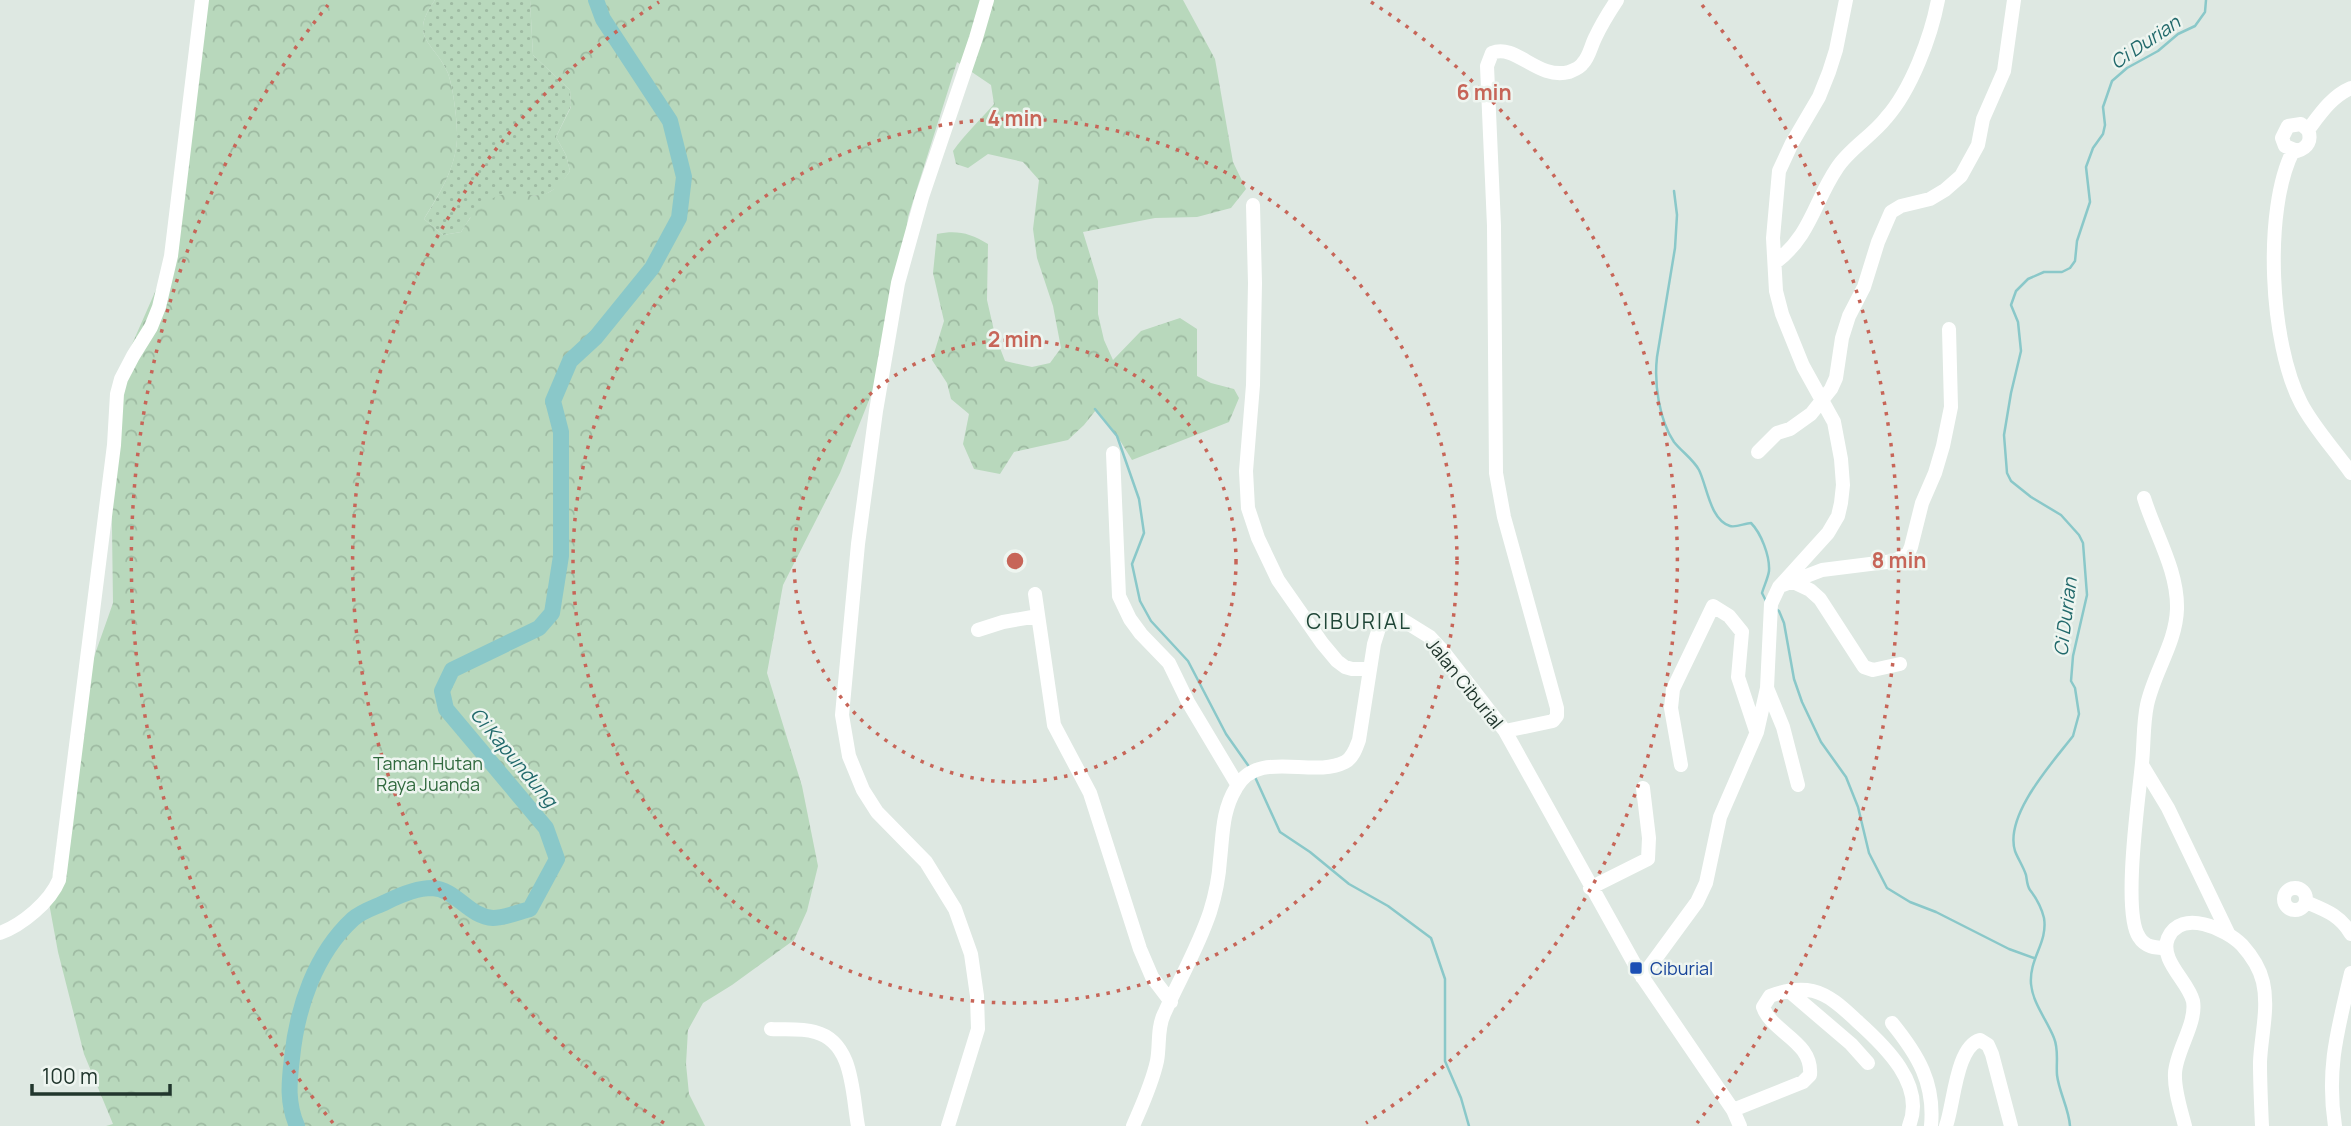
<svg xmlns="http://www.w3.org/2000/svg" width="2351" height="1126" font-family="Manrope,sans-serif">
<defs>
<pattern id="grass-dots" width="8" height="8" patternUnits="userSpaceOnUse" patternTransform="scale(1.75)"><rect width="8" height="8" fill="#b8d8bc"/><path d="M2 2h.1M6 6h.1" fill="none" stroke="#9ebaa2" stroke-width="1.8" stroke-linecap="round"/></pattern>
<pattern id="forest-crowns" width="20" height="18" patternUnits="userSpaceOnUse" patternTransform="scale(1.75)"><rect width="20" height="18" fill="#b8d8bc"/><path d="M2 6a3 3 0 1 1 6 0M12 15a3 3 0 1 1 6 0" fill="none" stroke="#9ebaa2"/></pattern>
</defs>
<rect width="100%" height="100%" fill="#dee8e2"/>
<path fill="url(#grass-dots)" d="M435,0h95l3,55 37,35 1,16 -15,31 10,18 4,16 -10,15 -16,9h-35l-39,23 -9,14 -18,3 -19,-16c15,-24 31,-50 33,-79 1,-15 -4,-56 -10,-69 -14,-30 -39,-33 -12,-71z"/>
<path fill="url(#forest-crowns)" d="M197,0h238c-27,38 -2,41 12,71 6,13 11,54 10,69 -2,30 -18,54 -33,79l19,16 18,-3c7,-12 17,-26 30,-33 33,-17 50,16 79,-28l-4,-16 -10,-18 15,-30 -1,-17 -37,-35 -3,-55h653l32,59 18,103 13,27 -15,19 -34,9 -42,1 -72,14 15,49v33l6,26 9,20 28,-29 39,-13 17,11v47l14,7 23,6 5,9 -10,24 -97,38 -16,-26 -20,-24 -12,15 -16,15 -54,12 -14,22 -26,-5 -11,-25 6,-30 -18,-15 -4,-16 -15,-23 12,-39 -11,-48 4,-39c20,-4 33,-1 51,10l-1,56 8,35 10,26 27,6 18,-4 11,-15 -8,-42 -16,-48 -4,-29 6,-49 -16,-18 -35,-8 -20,14 -12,-4 -3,-13c12,-17 27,-31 41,-47l-3,-19 -34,-23 -49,155 -9,72 -16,76 -43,108 -57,112 -16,88 35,113 16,80 -11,45 -13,29 -62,45 -29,18 -15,27 -2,34 3,30 16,32h-599l7,-2 -29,-70 -26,-102 -9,-49 26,-192 38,-108 -2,-149 11,-87 44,-100z"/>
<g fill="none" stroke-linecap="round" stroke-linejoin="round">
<path stroke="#8ac8c9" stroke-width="2.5" d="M1674,191l3,24 -2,33 -18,109c-3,26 2,63 17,85 8,10 19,17 25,28 8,16 11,50 31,56 6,2 15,-3 21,-3 10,10 19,33 18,48 -1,7 -5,15 -7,22l5,10
M1095,409l22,27 22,63 5,34 -12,31 8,37 11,20 37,40 38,73 24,34
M1776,609l3,2 5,12 10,56 8,23 19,40 25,35 12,30 11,46 18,35 23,14 26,10 73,37 25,9
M1255,777l25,55 30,20 39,32 39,22 43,32 14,41v82l16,37 8,28
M2070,1126c-1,-17 -11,-34 -13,-51 -1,-13 2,-25 -3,-37 -7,-18 -21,-34 -23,-54 -2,-26 17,-41 13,-66 -3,-12 -7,-19 -14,-28 -3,-4 -3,-10 -4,-15 -3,-9 -8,-16 -11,-24 -11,-36 38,-89 58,-115l6,-22 -4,-26 -4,-7 2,-25 14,-61 -4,-52 -4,-8 -18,-20 -30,-18 -20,-16 -4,-8 -3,-38 7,-42 10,-42 -3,-29 -7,-17 5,-14 12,-12 16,-7h18l8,-4 5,-7 2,-20 13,-39 -4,-35 7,-19 10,-14 2,-9 -2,-18 9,-26 15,-13 31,-17 20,-17 17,-8 10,-14 1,-12"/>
<path stroke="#8ac8c9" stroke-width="16" d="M297,1126c-10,-23 -8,-43 -5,-68 5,-50 23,-104 61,-139 9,-8 23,-12 33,-17 14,-7 30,-14 46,-14 24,1 37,29 61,30 11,0 26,-6 37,-9l27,-50 -11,-31 -100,-119 -4,-18 10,-21 87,-42 13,-15 9,-57v-124l-8,-31 17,-40 26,-24 56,-69 27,-50 5,-41 -14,-56 -67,-102 -7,-19"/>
<path stroke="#fff" stroke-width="14" d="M2308,130l-7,-6 -13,2 -6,12 3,8 12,5c11,-3 15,-11 11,-21 12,-16 24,-34 43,-42
M2293,151c-30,59 -23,193 8,252 13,25 34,47 50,70
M1253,205l2,78 -2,102 -7,86 2,37 10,30 20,42 44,63 15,18 8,6 7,2h18
M1776,262c35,-27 38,-60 61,-94 12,-19 35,-32 49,-50 25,-28 45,-81 52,-118
M1758,452l19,-19 13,-4 21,-15 20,-25 5,-11 6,-40 7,-22 15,-29 14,-45 13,-30 10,-6 29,-7 15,-9 16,-14 17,-31 5,-26 21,-48 10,-71
M1113,453l6,143 11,23 11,15 28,29 19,39 49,82
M2144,498c11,36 34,72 33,111 -1,34 -23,63 -30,96 -4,19 -3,39 -5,58 -3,33 -20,149 -3,174 6,10 16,11 27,11
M1791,581l19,9 10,9 44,68 9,3 27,-6
M1783,585l39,-15 72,-9 14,-7 3,-7 11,-44 13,-30 8,-27 8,-39 -2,-78
M1035,594l19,131 36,68 50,156 12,28 19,25
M978,630l25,-8 35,-6
M1767,688l16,39 15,58
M1505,731l48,-10 4,-5v-8l-53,-191 -8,-44 -2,-247 -7,-160 5,-13c24,-10 45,27 77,19 5,-2 11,-4 14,-9 6,-6 8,-17 12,-25 6,-13 14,-26 22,-38
M1681,765l-10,-57 2,-19 40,-83 16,10 13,16 -4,45 18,54
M2142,765l26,43 61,127
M1590,888l58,-29 1,-21 -6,-50
M2284 899a11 11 0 1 1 22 0a11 11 0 1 1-22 0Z
M2306,902c19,8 34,13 45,32
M0,933c22,-8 50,-31 59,-53l55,-435 3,-51 4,-15 12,-23 18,-29 8,-20 12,-51 31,-256
M1642,977l55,-75 9,-19 14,-66 37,-85 10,-44 4,-84 8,-17 49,-54 10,-17 3,-13 2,-18 -2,-26 -7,-37 -31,-56 -21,-52 -6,-23 -3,-53 6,-67 13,-28 27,-46 10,-25 7,-22 10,-50
M1789,991l62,53 17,19
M1892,1023c26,32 43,60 39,103
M771,1029c14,1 30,-1 44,3 39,10 37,62 43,94
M1733,1110l70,-28 7,-7c3,-34 -38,-42 -47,-68l7,-11c13,-5 29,-8 43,-5 17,4 31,18 44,30 28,25 69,64 52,105
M948,1126l30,-97 -1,-33 -6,-42 -16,-45 -29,-47 -49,-50 -14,-22 -14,-34 -7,-41 16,-171 18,-133 22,-128 24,-86 54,-159 11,-38
M1133,1126c9,-21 19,-42 24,-65 3,-15 0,-33 7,-47 15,-34 34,-66 46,-102 5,-16 9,-35 10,-52 3,-26 2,-49 16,-72 22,-40 76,-9 109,-26 8,-4 11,-14 14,-22l15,-96 6,-19 8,-6h13l29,18 13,14 62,80 134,241 94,138 7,16
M1946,1126c8,-22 10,-79 34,-86l8,5 4,9 19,72
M2185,1126c-4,-16 -11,-36 -10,-53 1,-22 22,-50 18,-72 -5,-20 -34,-41 -25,-63 13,-30 58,-9 74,7 9,10 18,24 21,37 6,26 -2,54 -3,80 0,21 1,43 2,64
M2335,1126c-9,-58 3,-97 16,-153"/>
</g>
<g fill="none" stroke="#c76558" stroke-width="3.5" stroke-dasharray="3.5 7">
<circle cx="1015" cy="561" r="221"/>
<circle cx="1015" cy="561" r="442"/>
<path d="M664 1123A663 663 0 0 1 659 2M1371 2A663 663 0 0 1 1366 1123"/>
<path d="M333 1123A884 884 0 0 1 328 5M1702 5A884 884 0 0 1 1697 1123"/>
</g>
<rect fill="#1a4fb4" stroke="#eef5f0" stroke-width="2.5" x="1629" y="961" width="14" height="14" rx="3.5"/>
<g text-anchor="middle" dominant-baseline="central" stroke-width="5" stroke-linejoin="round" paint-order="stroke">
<g font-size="18" fill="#21362d" stroke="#eef5f0">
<text transform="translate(1465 683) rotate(51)">Jalan Ciburial</text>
</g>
<g font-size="18" fill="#2f693d" stroke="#eef5f0">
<text x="428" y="763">Taman Hutan<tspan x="428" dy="21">Raya Juanda</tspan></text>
</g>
<g font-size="18" fill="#164399" stroke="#eef5f0" text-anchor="start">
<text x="1650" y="968">Ciburial</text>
</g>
<g font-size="19" font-style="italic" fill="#21696b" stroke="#eef5f0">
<text transform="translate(2145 42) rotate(-34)">Ci Durian</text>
<text transform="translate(2065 617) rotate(-83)">Ci Durian</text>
<text transform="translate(514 757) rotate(50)">Ci Kapundung</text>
</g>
<g font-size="21" letter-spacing="2" fill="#1f4637" stroke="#eef5f0">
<text x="1359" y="621">CIBURIAL</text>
</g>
</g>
<circle cx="1015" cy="561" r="10" fill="#c76558" stroke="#eef5f0" stroke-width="3.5"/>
<g font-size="21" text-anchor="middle" font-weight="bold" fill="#c76558" stroke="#eef5f0" stroke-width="5" stroke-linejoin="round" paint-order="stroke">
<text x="1484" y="100">6 min</text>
<text x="1015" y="126">4 min</text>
<text x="1015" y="347">2 min</text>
<text x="1899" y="568">8 min</text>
</g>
<path d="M32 1084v10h138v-10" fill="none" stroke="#21362d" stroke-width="3.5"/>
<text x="42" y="1084" font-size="21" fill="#21362d" stroke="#eef5f0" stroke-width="5" paint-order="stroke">100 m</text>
</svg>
